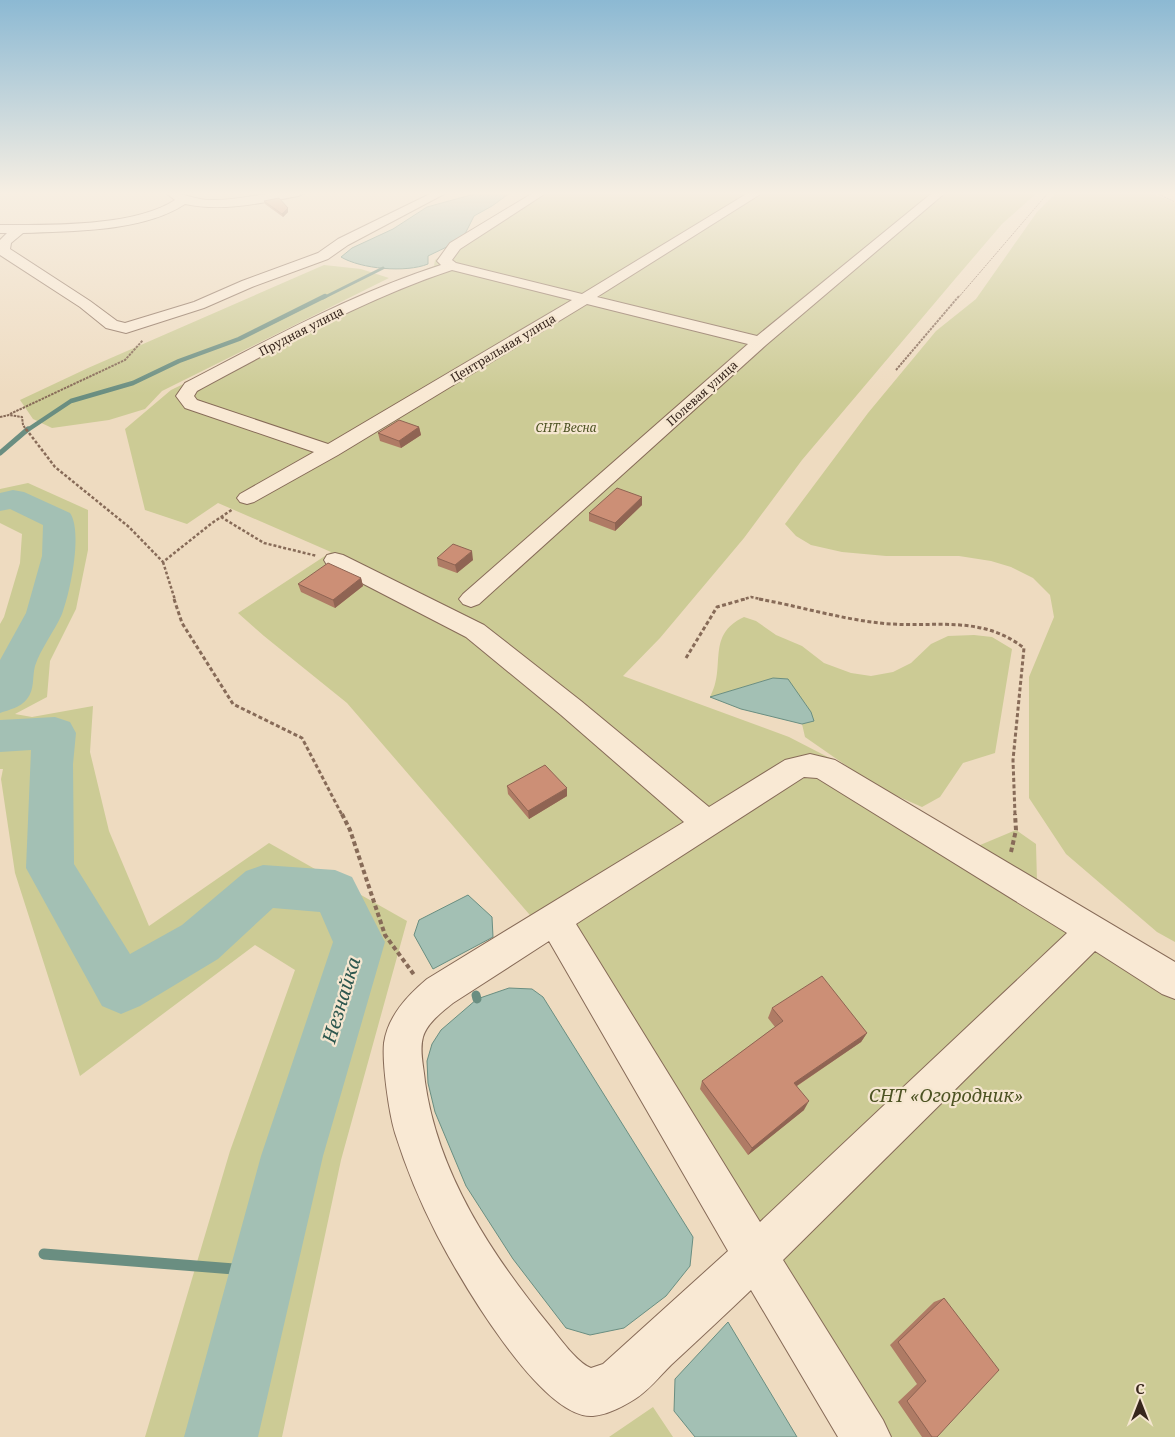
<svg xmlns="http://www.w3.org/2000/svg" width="1175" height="1437" font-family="'Noto Serif',serif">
<rect width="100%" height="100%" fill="#eedbc0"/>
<path fill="#cccb95" d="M534,193h503l-35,31 -47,55 -153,181 -58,78 -84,100 -37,38 166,61 62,32 -46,-32 -3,-13 11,-3c-4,-22 -23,-32 -40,-43l-63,19c17,-30 -5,-62 34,-80l12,4 20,14 26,11 22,17 27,10 20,3 22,-4 18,-9 20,-19 17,-8 26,-1 18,2 20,12 -17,104 -32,10 -23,34 -18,10 -32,-14 83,55 43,-18 20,14 1,38 138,84v471h-284l-148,-238 -214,-285 -182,-211 -83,-67 -26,-23 93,-61 -113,-49 -31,21 -42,-14 -20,-81 46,-39 210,-102 53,-22 1,-6 61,-45z
M1056,193h96l23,10v739l-18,-10 -91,-78 -37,-56v-121l25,-60 -4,-22 -17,-17 -22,-11 -20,-6 -32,-5h-73l-44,-4 -31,-7 -15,-9 -11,-12 83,-111 68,-82 40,-32 61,-87z
M324,265l37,4 28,9 -227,113 -17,18 -36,11 -57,8 -19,-9 -13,-19 68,-32z
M28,483l60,27v40l-12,59 -26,52 -3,36 -32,17 17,3 61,-11 -3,46 19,79 40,95 120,-83 138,78 -66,239 -59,277h-137l85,-286 65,-181 -40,-25 -175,131 -65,-203 -14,-94 2,-10h-3v-145l4,-7 16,-54 2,-29 -22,-11v-34z
M653,1407l20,30h-64z"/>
<path fill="#a3c0b4" stroke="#6a8e81" d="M478,193h32l-18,13 -18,10 -8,16 -9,10 -29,14v8c-22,9 -67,5 -87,-7l11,-9 41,-19 34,-22z
M773,678l15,1 23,33 3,9 -12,3 -61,-15 -31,-12z
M468,895l24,22 1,20 -60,32 -19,-34 5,-15z
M509,988l23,1 11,8 150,240 -3,29 -24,30 -42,32 -34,7 -24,-7 -53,-69 -47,-73 -31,-74 -7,-29 -1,-22 5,-17 9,-14 36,-31z
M728,1322l69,115h-102l-21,-26 1,-32z"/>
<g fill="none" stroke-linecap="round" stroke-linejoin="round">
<path stroke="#6a8e81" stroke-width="3" d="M323,298l60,-30"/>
<path stroke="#6a8e81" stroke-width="4.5" d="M26,431l45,-30 62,-18 46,-22 60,-22 86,-43"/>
<path stroke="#6a8e81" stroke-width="5" d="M0,453l28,-24"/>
<path stroke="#6a8e81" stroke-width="9" d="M476,995l1,4"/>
<path stroke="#6a8e81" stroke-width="11" d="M44,1254l190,15h29"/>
<path fill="#a3c0b4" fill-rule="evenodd" d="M13,490l11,2 46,21c13,19 0,80 -8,101 -8,18 -21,34 -27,52 -3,11 0,23 -8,33 -6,8 -18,11 -27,14v-53l26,-47 16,-57 1,-31 -33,-16 -10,2v-18z
M55,717l15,5 6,11 -3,31 1,100 56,90 52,-29 64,-54 17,-6 72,5 17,7 33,65 -62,214 -65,281h-74l77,-281 72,-214 -13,-30 -47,-4 -55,51 -78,47 -19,8 -19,-8 -76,-138 5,-118 -31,2v-32z"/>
<defs>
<path id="minor" d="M166,193c14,-2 28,7 45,7 31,1 62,-11 93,-7l-6,3c-38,7 -75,16 -113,8 -42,28 -113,27 -162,29l-12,10 -1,6 80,52 27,20 8,2 69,-21 48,-21 76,-28 20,-14 94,-46h14l-98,52 -20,14 -76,28 -48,21 -78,25 -20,-5 -26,-21 -80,-52v-15l7,-7h-7v-8c49,0 134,2 175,-25z
M533,193h13l-86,56 -8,11 4,3 126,31 166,-101h13l-2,2 -162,102 160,39 175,-143h13l-179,152 -287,259 -8,3 -8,-3 -4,-5 4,-5 285,-250 -161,-40 -249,151 -84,47 -7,2 -7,-2 -3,-4 3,-4 74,-42 -129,-44 -9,-12 9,-13c83,-43 166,-89 256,-118l-4,-4 13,-18zM452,270l120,30 -244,144 -131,-44 -3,-4 3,-5c84,-45 165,-91 255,-121z
M335,553l8,2 141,70 97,76 128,106 76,-47 25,-6 25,6 340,202v37l-13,-5 -67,-43 -312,309 100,160 8,17h-53l-87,-147c-26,25 -53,50 -80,75 -11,11 -23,26 -36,34 -11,7 -28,16 -42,17 -52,4 -134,-139 -156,-181 -17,-33 -31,-67 -42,-102 -6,-20 -13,-69 -11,-90 4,-27 23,-47 43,-64l257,-157 -123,-107 -95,-78 -139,-72 -3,-5 3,-5zM804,777l13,1 250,155 -307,289 -184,-298zM549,941l179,310 -125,113 -12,4c-14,-5 -32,-31 -42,-43 -57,-70 -111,-151 -124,-243 -1,-14 -6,-31 -2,-45 4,-14 19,-25 30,-34z"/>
</defs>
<use href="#minor" stroke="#876b58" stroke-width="2"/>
<path stroke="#876b58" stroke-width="1" stroke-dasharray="2 1" stroke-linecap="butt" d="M1156,193l19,9
M958,298l90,-105"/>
<path stroke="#876b58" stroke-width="2" stroke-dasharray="2.5 1" stroke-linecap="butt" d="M896,370l63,-74
M10,414l115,-54 18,-20
M0,417l9,-2 13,2 1,8 4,6"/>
<path stroke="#876b58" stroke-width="2.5" stroke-dasharray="3 2" stroke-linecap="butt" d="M26,429l29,38 74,60 34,35 49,-39 21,-14
M221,517l43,26 53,13
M163,562l12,38
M741,600l10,-3 14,3"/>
<path stroke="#876b58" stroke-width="3" stroke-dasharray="4 2.5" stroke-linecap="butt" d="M174,599l8,24 51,81 69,34 40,77
M759,599c39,7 82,20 121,24 51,6 99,-10 144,25l-11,112 2,55
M686,658l31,-51 28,-8"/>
<path stroke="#876b58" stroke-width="4" stroke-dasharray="4.5 3" stroke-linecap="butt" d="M342,814l8,16 35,105 30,41
M1011,852l5,-22 -1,-16"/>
<use href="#minor" fill="#f9e9d4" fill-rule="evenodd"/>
</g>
<path fill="#af7b65" d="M264,201l24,7v4l-5,5 -18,-13z
M419,427l2,8 -20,13 -21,-7 -2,-8z
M642,497v8l-27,26 -26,-10v-8z
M437,558l36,2 -16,13 -19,-7z
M361,578l2,8 -28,22 -34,-16 -3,-8z
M507,786l60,10 -38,23 -21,-25z
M772,1008l95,25 -6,9 -64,44 7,24 -56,45 -48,-66 2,-8 73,-54 -7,-9z
M944,1298l-7,139h-15l-24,-35 19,-18 -27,-39 44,-43z"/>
<path fill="#8f6453" d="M252,193h13l-13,1z
M288,208v4l-5,5 -1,-3z
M419,427l2,8 -20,13 -2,-7z
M642,497v8l-27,26v-8z
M472,551l1,9 -16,13 -2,-8z
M361,578l2,8 -28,22 -2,-8z
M567,788v8l-38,23 -1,-8z
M867,1033l-6,9 -72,49 5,-8z
M809,1101l-5,9 -56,45 4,-7z"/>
<path fill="#cc8f76" stroke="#8f6453" d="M279,198l9,10 -6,6 -18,-13z
M399,420l20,7 -20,14 -21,-8z
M617,488l25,9 -27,26 -26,-10z
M453,544l19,7 -17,14 -18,-7z
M328,563l33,15 -28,22 -35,-16z
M545,765l22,23 -39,23 -21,-25z
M822,976l45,57 -73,50 15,18 -57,47 -50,-67 81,-60 -11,-13z
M944,1298l55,72 -62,67h-5l-25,-36 19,-20 -28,-39z"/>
<linearGradient id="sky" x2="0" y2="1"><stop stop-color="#8cb9d3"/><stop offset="0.49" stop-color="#f7efe3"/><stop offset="1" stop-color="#f7efe3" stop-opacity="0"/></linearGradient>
<rect width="1175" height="394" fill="url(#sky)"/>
<g text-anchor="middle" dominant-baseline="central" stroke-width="4.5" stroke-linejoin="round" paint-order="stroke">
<g font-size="12" fill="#37261d" stroke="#f5e6d0">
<text transform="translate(301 331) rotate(-27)">Прудная улица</text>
<text transform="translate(503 348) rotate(-31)">Центральная улица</text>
<text transform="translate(702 393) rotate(-42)">Полевая улица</text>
</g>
<g font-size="12" font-style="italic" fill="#4d5323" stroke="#f5e6d0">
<text x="566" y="427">СНТ Весна</text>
</g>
<g font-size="18" font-style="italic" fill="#4d5323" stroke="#f5e6d0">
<text x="946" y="1095">СНТ «Огородник»</text>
</g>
<g font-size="19" font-style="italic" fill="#2c564e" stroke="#f5e6d0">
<text transform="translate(341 1000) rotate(-73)">Незнайка</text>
</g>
</g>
<g transform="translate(1140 1402)" stroke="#f5e6d0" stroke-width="4" paint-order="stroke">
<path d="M0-4L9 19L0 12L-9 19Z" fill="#37261d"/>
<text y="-8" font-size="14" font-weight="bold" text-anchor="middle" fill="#37261d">С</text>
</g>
</svg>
